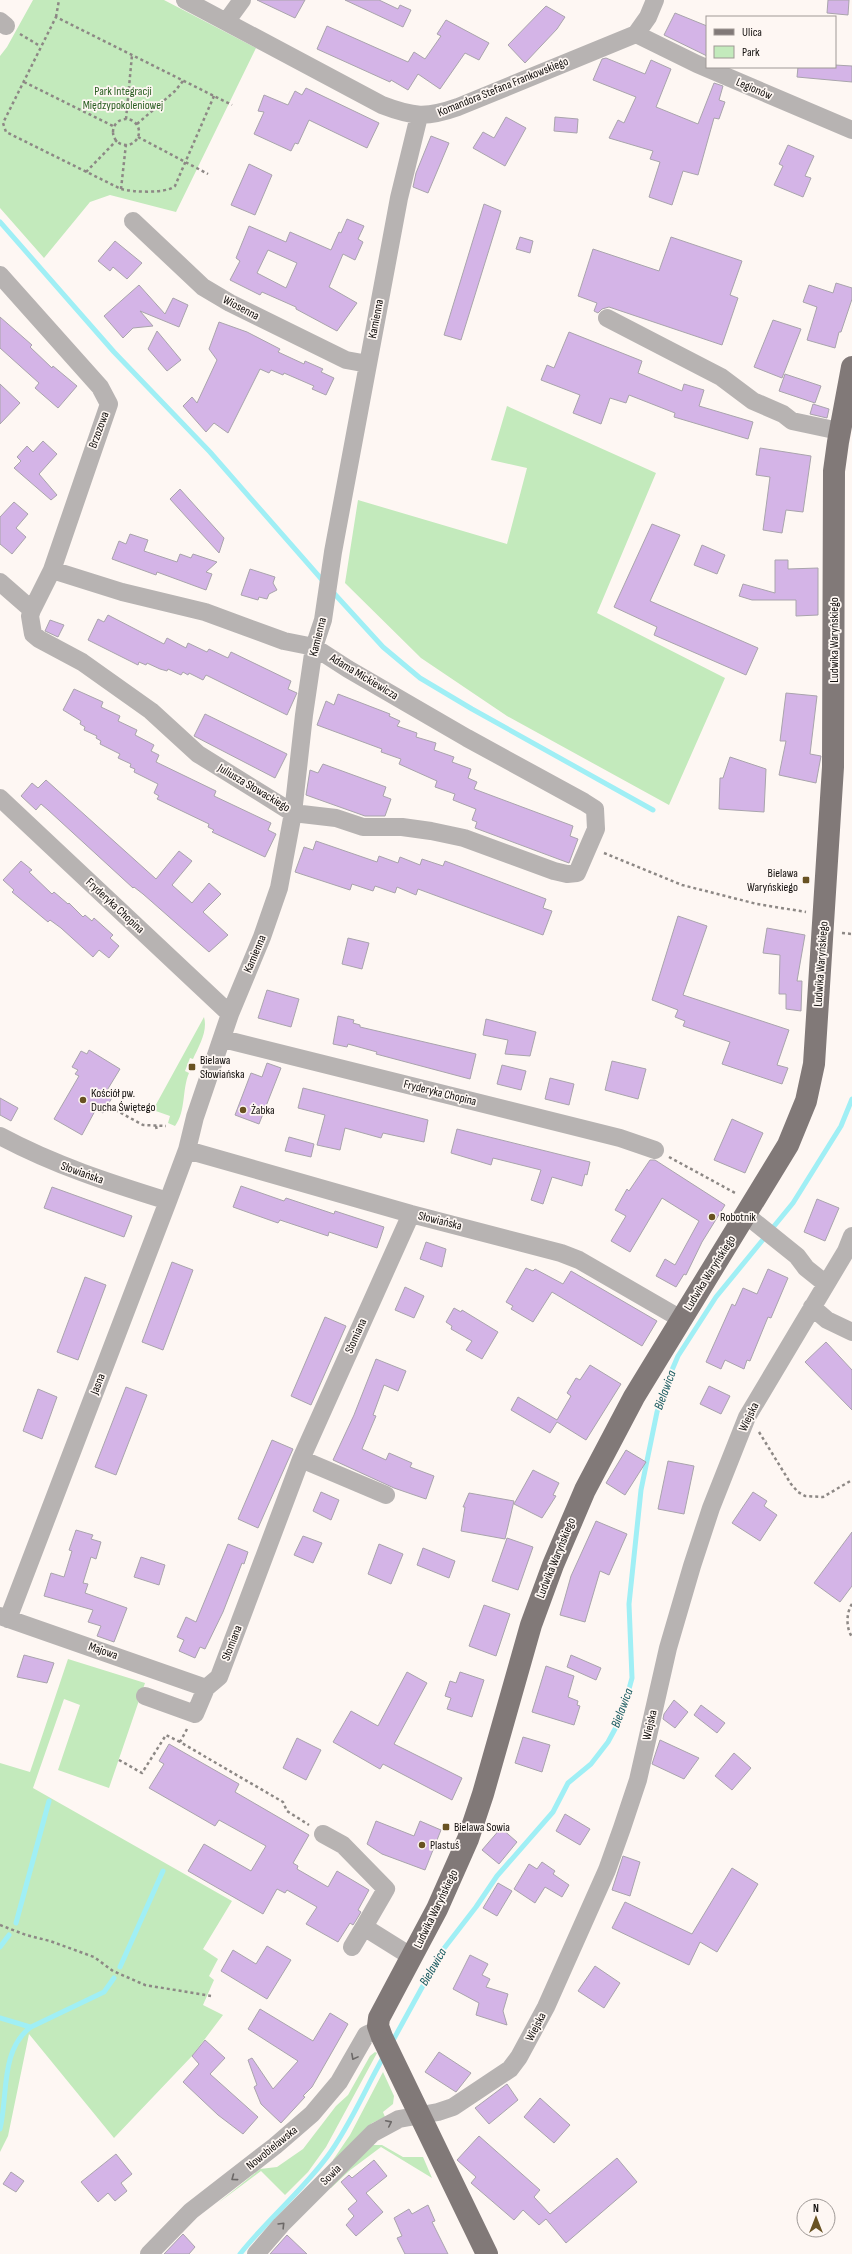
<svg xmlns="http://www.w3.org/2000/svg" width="852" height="2254" font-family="'Sofia Sans Condensed',sans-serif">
<rect width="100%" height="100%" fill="#fef7f3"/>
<path fill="#c3eabc" d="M33,0h131l92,48 -80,164 -66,-17 -20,7 -46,56 -44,-50v-152l7,-9z
M507,406l149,67 -59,140 128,65 -56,127 -162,-89 -86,-58 -76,-75 13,-83 149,44 20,-76 -36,-8z
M204,1017c4,14 -5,29 -11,42l-3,-1 -5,13 4,2c-7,16 -3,39 -14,53l-7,-3 2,-7 -17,-6z
M68,1659l77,24 -36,105 -51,-18 22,-65 -16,-6 -31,89 199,113 -29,48 15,10 -9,17 5,4 -11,25 20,10 -31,41 -78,82 -85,-104 -21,102 -8,16v-389l30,9z
M375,2052l2,1 -51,94 -18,25 -23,23 -24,-24 -43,32 42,-34 17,-2 26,-18 33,-43 12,-11 22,-39z
M383,2072l11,24 -1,8 -10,8 2,5 -13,6 -38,38 -1,-1 17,-25z
M373,2145h9l21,12h20l9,21 -51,-31 -32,24 -18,17 -2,-1z"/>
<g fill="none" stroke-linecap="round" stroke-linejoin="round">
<path stroke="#a0eff5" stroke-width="5" d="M0,222l114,130 96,100 114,130
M331,590l52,57 37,31 52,31 181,101
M16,1923l33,-122
M0,1947l9,-12
M120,1967l43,-96
M0,2018l30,9
M391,2044l51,-93 34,-44 21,-31 56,-64 15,-29 23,-19 17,-22 13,-24 11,-40 -3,-74 12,-114 16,-78 9,-28 12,-28 38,-59 77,-94 48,-77 11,-27
M0,2129c8,-32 0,-80 31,-102l73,-35 10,-14
M240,2254c27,-34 61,-62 87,-97 23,-31 38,-68 57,-101"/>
</g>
<path fill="#d4b4e7" stroke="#a9a4ac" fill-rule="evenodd" d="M257,0h48l-10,18z
M345,0h34l19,9 2,-4 11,5 -8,17z
M828,0h21l-1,15 -21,-2z
M546,6l19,11 -8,12 -32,34 -17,-18z
M675,13l32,13v30l-43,-21z
M446,20l43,23 -10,17 -14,-7 -25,36 -22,-15 -10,16 -17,-10 -1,2 -73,-33 10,-23 81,36 6,-10 11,7 16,-23 -4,-2z
M606,58l39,16 6,-14 20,9 -15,38 42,17 16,-41 9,3 -4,14 6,2 -6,17 -5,-1 -16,57 -15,-4 -11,34 -23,-8 11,-35 -10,-3 3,-8 -44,-13 9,-18 6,3 12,-26 -43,-17 9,-21z
M835,65l17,1v16l-55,-5 1,-10h37z
M306,88l73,35 -12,25 -58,-28 -11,24 -3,-1 -4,8 -37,-17 10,-22 -6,-1 6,-16 24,10 7,-14 7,4z
M506,117l20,11 -21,38 -32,-18 10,-16 11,6z
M555,117l23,2 -1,14 -23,-2z
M431,136l18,7 -21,50 -15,-6 3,-14z
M788,145l26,11 -9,20 6,2 -8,19 -29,-12 9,-19 -4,-2z
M249,164l23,11 -17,40 -24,-10z
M484,204l17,7 -40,129 -17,-5z
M347,219l17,7 -6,13 5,3 -8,18 -12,-6 -14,33 28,16 -20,28 -41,-22v-2l-34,-15 -2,3 -30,-15 10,-19 -4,-3 13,-32 37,16 4,-10 41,18 8,-18 2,1zM268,250l29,13 -11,25 -29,-15z
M520,237l13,4 -3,12 -14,-4z
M671,237l71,24 -12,34 8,3 -16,47 -113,-38 -7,2 -4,4 -4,-2 3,-8 -19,-7 15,-47 66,22z
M115,241l27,22 -15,16 -14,-12 -3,4 -12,-10z
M836,283l16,5v11l-11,33h-2l-4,16 -28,-8 10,-33 -14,-5 6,-17 24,8z
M139,285l26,29 8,-16 15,7 -9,22 -39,-16 13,15 -20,2 -10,10 -19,-22z
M0,317l32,28 -2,2 22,21 1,-2 24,20 -19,22 -23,-20 4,-5 -39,-35z
M773,320l28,9 -19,49 -28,-11z
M219,322l28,10 33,17 -2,3 26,12 1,-3 18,8 -2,3 13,6 -8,17 -14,-6 2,-3 -30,-13 -1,2 -12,-5 -2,3 -9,-4 -32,64 -14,-10 -8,9 -23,-26 9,-9 5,6 20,-43 -8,-11z
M157,331l24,29 -14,11 -19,-22z
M569,332l73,29 -4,12 44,18 2,-7 20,6 -5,16 54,16 -5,17 -74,-22 1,-4 -46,-18 -3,8 -16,-5 -9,26 -28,-11 7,-18 -39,-15 6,-15 7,3z
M785,374l36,12 -6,17 -36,-12z
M0,384l20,19 -20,21z
M813,404l16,5 -2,9 -17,-4z
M43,441l14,13 -18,20 18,21 -6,5 -37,-32 7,-7 -4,-4 10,-11 6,6z
M760,448l51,8 -8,56 -17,-2 -4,23 -19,-3 7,-53 -14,-2z
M180,489l44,49 -5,15 -49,-54z
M14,502l14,12 -12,14 10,9 -14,17 -12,-10v-27z
M652,524l28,11 -30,66 108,47 -12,27 -92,-40 3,-8 -43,-20z
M130,534l18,6 -4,11 33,11 3,-8 11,4 2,-4 24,8 -11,10 6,2 -6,16 -49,-18 -1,3 -44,-16 7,-18 7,3z
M702,545l23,10 -8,19 -23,-9z
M775,560h13v9l30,-1v47l-22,1v-16h-44l-13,-4 4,-12 32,9z
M250,569l25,8 -2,6 4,7 -8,4 -2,5 -8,-2 -1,3 -17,-5z
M108,615l56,29 3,-6 19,10 2,-5 19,9 2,-3 19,9 3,-6 60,29 -3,8 9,4 -1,2 -9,20 -81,-40 -3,5 -14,-7 -1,2 -5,-3 -2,3 -13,-6 -1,2 -7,-2 -13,-6 -1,2 -7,-3 -1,3 -50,-25 10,-21 6,3z
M50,620l14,5 -6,12 -13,-6z
M74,689l29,13 -2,5 19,9 -2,5 19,9 -2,5 19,10 -3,6 8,4 -3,7 60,29 -2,5 57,27 -3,7 8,4 -11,23 -53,-25 2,-2 -6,-3 1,-3 -52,-25 2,-3 -5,-3 4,-9 -24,-12 1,-3 -5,-2 1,-3 -13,-6 2,-4 -20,-10 1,-3 -5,-3 1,-2 -13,-6 1,-3 -5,-3 1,-3 -18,-11z
M786,693l31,3 -7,58 11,2 -5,27 -37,-8 7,-34h-6z
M338,694l52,20 -1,2 11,5 -3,5 20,7 -1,4 20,6 -2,7 20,7 -2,5 19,7 -3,9 9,4 -3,7 99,37 -3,10 8,3 -9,24 -94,-35 2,-6 -5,-2 4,-11 -23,-9 2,-6 -20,-7 2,-6 -38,-17 2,-5 -20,-7 1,-3 -65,-24 9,-24 8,4z
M205,714l82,40 -12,24 -81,-42z
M730,757l36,12 -2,43 -45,-3 1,-31h3z
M323,764l63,23 -3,9 8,3 -6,17h-20l-59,-21 4,-25 8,3z
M46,780l110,99 23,-28 13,10 -20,24 20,18 17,-20 12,11 -18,18 25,23 -19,17 -66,-58 -9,-7 -1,1 -85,-78 -7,-6 -5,6 -15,-14 11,-13 6,5z
M316,841l61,21 2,-6 19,7 2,-6 20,8 2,-6 21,7 2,-5 101,38 -3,9 9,3 -9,24 -125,-46 -2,6 -19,-8 -2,6 -20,-7 -2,5 -21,-7 -2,6 -55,-18 9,-25 9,3z
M21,861l11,9 -3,2 23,22 2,-2 14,12 1,-1 14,14 2,-2 7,6 2,-3 19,17 -3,3 9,8 -10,12 -10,-8 -6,7 -32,-29 -11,-8 -2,2 -36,-30 2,-2 -11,-10z
M678,916l29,10 -24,69 106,35 -12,35 11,3 -6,16 -60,-20 8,-22 -47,-16 2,-5 -10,-4 3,-7 -26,-10z
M767,928l38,7 -8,46h5l-1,30 -15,-2v-15h-7l1,-39 -17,-2z
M348,938l21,5 -7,26 -20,-5z
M267,990l32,9 -8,28 -33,-9z
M338,1016l16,4 -1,3 7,2v2l116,27 -6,25 -94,-25 1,-2 -29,-8 -1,3 -14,-3z
M486,1019l50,13 -6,24 -25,-2 3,-14 -25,-5z
M89,1050l31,19 -14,23 7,4 -10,17 -7,-4 -14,26 -28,-16 25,-43 -4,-2 3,-4 -6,-3 9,-16 6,3z
M612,1061l34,8 -8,30 -33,-9z
M267,1063l14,5 -22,56 -24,-9 16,-42 11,4z
M502,1065l24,6 -5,19 -24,-6z
M550,1078l24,6 -5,21 -24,-6z
M303,1088l125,32 -4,22 -41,-9 -2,5 -36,-10 -5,22 -23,-5 8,-30 -27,-7z
M0,1098l18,10 -7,13 -11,-6z
M732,1119l31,14 -18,40 -31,-13z
M457,1129l133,33 -3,13 -2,-1 -3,12 -30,-9 -9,27 -12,-4 10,-30 -48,-12 -2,7 -40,-12z
M289,1137l25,7 -3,13 -26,-6z
M650,1160h5l70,45 -23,37 -16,33 -2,-1 -8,13 -20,-11 9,-17 10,6 24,-44 -37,-23 -32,54 -19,-11 15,-25 -11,-6 12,-21 2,2z
M241,1186l43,15 2,-3 48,16 1,-3 49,16 -7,21 -48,-16 -1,4 -48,-16 -2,3 -45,-16z
M52,1187l80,29 -8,21 -80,-29z
M817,1199l22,9 -14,33 -21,-9z
M426,1242l20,7 -4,18 -22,-8z
M172,1262l21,8 -30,80 -21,-8z
M526,1268l7,3 2,-2 28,15 8,-13 86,50 -15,25 -90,-54 -19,30 -22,-13 2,-3 -7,-4z
M768,1269l20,9 -17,40 -3,-1 -18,44 -3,-1 -3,9 -19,-9 -4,9 -15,-7 26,-58 3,2 8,-18 14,6z
M85,1277l21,8 -28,75 -21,-8z
M405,1287l19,9 -10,22 -19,-8z
M454,1308l7,4 1,-2 36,22 -16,27 -16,-9 6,-9 -21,-12 1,-3 -6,-4z
M325,1317l21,9 -35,79 -20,-9z
M826,1342l26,28v40l-47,-48z
M376,1359l30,12 -8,20 -14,-6 -11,30 3,1 -14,33 24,11 3,-7 23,10 -2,4 24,9 -8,23 -32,-11 -61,-28 21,-45z
M590,1365l31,19 -35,56 -29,-18 -7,11 -39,-23 7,-13 39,23 14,-24 -4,-3 9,-15 4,2z
M709,1386l21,10 -9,18 -21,-10z
M126,1387l21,8 -31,80 -21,-8z
M38,1389l19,8 -15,42 -19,-8z
M272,1440l21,9 -35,79 -20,-9z
M626,1450l20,12 -21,33 -19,-12z
M668,1461l26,5 -10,48 -26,-5z
M533,1470l26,13 -6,12 3,1 -14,22 -28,-14z
M321,1492l18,8 -8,20 -18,-9z
M753,1492l14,9 -3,5 13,9 -17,26 -28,-18z
M469,1493l45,8 -9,38 -44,-8 4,-24h-2z
M596,1521l31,13 -18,41 -9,-4 -15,51 -25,-7 11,-39z
M76,1530l17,5 -2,4 10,3 -5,17 -5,-2 -8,26 5,1 -3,9 42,15 -13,34 -17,-6 4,-10 -13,-4 5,-12 -49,-14 7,-23 13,4 8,-26 -3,-1z
M852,1532v54l-12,16 -26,-19z
M303,1536l19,7 -9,20 -19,-8z
M507,1538l26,9 -15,43 -26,-9z
M228,1544l20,8 -4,12 -2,-1 -19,49 -18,37 -5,-2 -5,11 -16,-7 5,-11 -7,-3 9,-20 10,5z
M379,1544l24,10 -12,30 -23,-10z
M423,1548l32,13 -6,17 -32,-13z
M141,1557l24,8 -6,20 -25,-8z
M484,1605l26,9 -14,42 -27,-10z
M24,1655l30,8 -7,20 -30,-6z
M571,1655l30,13 -5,12 -29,-13z
M546,1666l28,10 -6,21 10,4 -1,4 3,1 -6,19 -42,-13z
M407,1672l20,11 -33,61 68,34 -10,22 -69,-36 -3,5 -47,-27 18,-31 27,15z
M460,1672l24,8 -12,37 -25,-8 4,-11 -6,-2 5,-15 6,2z
M674,1700l14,12 -13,16 -12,-9 1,-5z
M701,1705l24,18 -8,10 -23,-18z
M523,1737l27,8 -8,27 -27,-9z
M297,1738l24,12 -15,30 -23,-12z
M660,1740l39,18 -15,21 -32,-15z
M169,1744l70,40 -4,8 74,43 -16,28 5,3 -1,3 31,18 9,-16 32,19 -11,20 3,2 -6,10 -2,3 -3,-2 -12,19 -32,-18 11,-17 -30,-17 -2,3 -8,-4 -14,25 -75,-43 16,-27 47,27 15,-25 -47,-26 -4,6 -66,-38 15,-24 -5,-3z
M734,1753l17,15 -19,22 -17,-14z
M565,1814l25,15 -10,16 -24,-14z
M376,1821l38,15 6,-15 21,9 -16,40 -43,-16 -15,-10z
M501,1828l16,14 -18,22 -17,-14z
M623,1856l17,6 -10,34 -18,-6z
M542,1862l13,9 -2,3 16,11 -7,12 -17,-10 -10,16 -21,-14 15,-25 8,5z
M732,1868l26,16 -41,68 -17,-10 -11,23 -77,-37 13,-26 67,32z
M498,1883l14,8 -15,25 -14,-8z
M267,1946l24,14 -24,39 -46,-28 12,-21 23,14z
M470,1955l18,9 -6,11 8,4 -4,8 22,7 -5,17 4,14 -31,-10 3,-12 -26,-14z
M595,1966l25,17 -16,25 -26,-17z
M260,2009l53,32 17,-28 18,11 -36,63 -9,9 2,1 -24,26 -20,-19 -7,-17 3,-2 -9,-25 4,-2 21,31 25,-28 -50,-32z
M205,2040l20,18 -15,16 48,43 -15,17 -25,-19 -35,-33 16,-18 -7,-8z
M439,2052l32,21 -15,19 -31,-20z
M507,2084l11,16 -29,24 -14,-16z
M540,2098l30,27 -16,18 -30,-26z
M479,2136l61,54 -6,7 16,17 67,-56 20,24 -71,61 -20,-24 -7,6 -16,-15 -9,10 -43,-37 5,-6 -19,-17z
M116,2154l16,20 -11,9 6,8 -12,10 -7,-8 -10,9 -17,-20z
M374,2160l13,16 -21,17 17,19 -27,24 -10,-11 8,-9 -6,-7 9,-8 -16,-19 8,-7 3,3z
M11,2172l13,9 -8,11 -13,-8z
M428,2205l7,16 -3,1 16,32h-43l-8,-16 5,-2 -8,-18 15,-9 3,5z
M183,2234l12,13 -6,7h-25z
M287,2235l20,19h-37z"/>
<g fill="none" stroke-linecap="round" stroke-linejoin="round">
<path stroke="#8d8885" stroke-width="2.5" stroke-dasharray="3 3" stroke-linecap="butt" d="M56,17l3,-17
M20,34l20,12
M24,82l91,45
M214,96l-39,90c-9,8 -43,6 -54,3l-115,-57 -3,-9 53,-106 176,88
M126,119l6,-64
M113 132a13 13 0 1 1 26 0a13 13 0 1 1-26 0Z
M137,124l38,-33 8,-10
M138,137l70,37
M86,172l31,-32
M121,189l5,-45
M604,853l78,32 75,19 49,8
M842,933l10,1
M110,1107l33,18 23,1
M156,1126l1,5
M669,1157l68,37
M759,1432l32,52 7,8 7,4 18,1 29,-17
M852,1604c-6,9 -6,24 0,33
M187,1729l-7,13 103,60 4,9 22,14
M119,1760l23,13 24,-38 14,7
M0,1925l26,10 24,6 44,16 19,14 32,14 66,11"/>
<path stroke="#b7b3b2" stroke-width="18" d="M185,0l197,105c31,12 45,13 76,2l178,-73 12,-17 7,-17
M0,21l6,5
M226,22l16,-22
M636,34l61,30 155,66
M133,221l70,66 27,16 116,57 22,4
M0,275l100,112 9,17 -57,166
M607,318l114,59 32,24 30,13 9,7 47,10
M52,570l70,22 83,20 79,29 30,6 34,22 119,69 117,64 11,7 1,20 -19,44 -10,1 -13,-3 -90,-33 -33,-7 -29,-4h-39l-27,-9 -43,-5 -95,-59 -47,-43 -69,-49 -43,-23 -6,-5 -3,-18 2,-6z
M0,582l32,28
M0,798l230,216
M223,1039l397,99 35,12
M0,1136c54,29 110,47 168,65
M187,1150l224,64 150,39 18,7 102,59
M746,1215l51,41 9,12 20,16
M812,1307l15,13 25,12
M301,1459l85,36
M0,1616l206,72
M8,1619l160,-418 19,-51 8,-33 35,-103 32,-77 17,-49 14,-75 11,-98 10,-68 9,-27 10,-68 66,-354 20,-82
M206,1688l13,-11 82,-218 110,-245
M145,1696l50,18 11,-26
M323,1834l20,11 43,44 -22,38 48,30
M352,1947l12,-20
M149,2254l42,-43 84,-65 37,-32 27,-32 27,-47 13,-6
M256,2254l25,-29 92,-92 26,-14 39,-7 15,-5 57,-38 9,-12 27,-50 61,-137 15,-42 16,-48 30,-132 24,-82 19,-58 36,-91 99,-166 6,-15"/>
<path stroke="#817978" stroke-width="22" d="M487,2254l-105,-217 -4,-11 1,-8 58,-109 31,-70 15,-45 48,-169 22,-60 32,-75 49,-93 154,-252 18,-44 8,-37 19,-297 1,-296 4,-29 14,-75"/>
</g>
<defs><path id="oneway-chevron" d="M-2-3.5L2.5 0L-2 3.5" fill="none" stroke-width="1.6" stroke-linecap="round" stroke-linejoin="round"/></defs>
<g stroke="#6c6867">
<use href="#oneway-chevron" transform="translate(354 2057) rotate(118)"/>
<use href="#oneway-chevron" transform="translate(389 2123) rotate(-26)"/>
<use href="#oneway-chevron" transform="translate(234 2178) rotate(143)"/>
<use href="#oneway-chevron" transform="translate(282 2225) rotate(-46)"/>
</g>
<g fill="#695222" stroke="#fef7f3" stroke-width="1.5">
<rect x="802" y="876" width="8" height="8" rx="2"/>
<rect x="188" y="1063" width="8" height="8" rx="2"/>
<circle cx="83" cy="1100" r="4"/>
<circle cx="243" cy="1110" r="4"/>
<circle cx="712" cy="1217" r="4"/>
<rect x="442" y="1823" width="8" height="8" rx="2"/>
<circle cx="422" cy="1845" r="4"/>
</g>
<g text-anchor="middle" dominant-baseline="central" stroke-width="3.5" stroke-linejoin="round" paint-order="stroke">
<g font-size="12" fill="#100d0b" stroke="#fef7f3">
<text transform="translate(503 87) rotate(-22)">Komandora Stefana Frankowskiego</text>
<text transform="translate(754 89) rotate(23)">Legionów</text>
<text transform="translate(241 308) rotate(28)">Wiosenna</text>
<text transform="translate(376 319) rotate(-79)">Kamienna</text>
<text transform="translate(99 430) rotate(-70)">Brzozowa</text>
<text transform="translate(318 637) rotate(-76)">Kamienna</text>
<text transform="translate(834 640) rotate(-90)">Ludwika Waryńskiego</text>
<text transform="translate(364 677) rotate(31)">Adama Mickiewicza</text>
<text transform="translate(254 788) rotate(31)">Juliusza Słowackiego</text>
<text transform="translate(115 906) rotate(43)">Fryderyka Chopina</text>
<text transform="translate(255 954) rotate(-67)">Kamienna</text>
<text transform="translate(821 964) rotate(-86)">Ludwika Waryńskiego</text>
<text transform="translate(440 1093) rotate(14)">Fryderyka Chopina</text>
<text transform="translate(82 1173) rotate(20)">Słowiańska</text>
<text transform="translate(440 1221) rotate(14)">Słowiańska</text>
<text transform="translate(710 1273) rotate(-58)">Ludwika Waryńskiego</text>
<text transform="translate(356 1336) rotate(-66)">Słomiana</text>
<text transform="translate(98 1384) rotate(-69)">Jasna</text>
<text transform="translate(749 1417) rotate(-64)">Wiejska</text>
<text transform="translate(556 1558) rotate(-68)">Ludwika Waryńskiego</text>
<text transform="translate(232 1643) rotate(-69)">Słomiana</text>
<text transform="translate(103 1651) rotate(19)">Majowa</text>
<text transform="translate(650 1725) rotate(-77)">Wiejska</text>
<text transform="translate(436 1909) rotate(-64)">Ludwika Waryńskiego</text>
<text transform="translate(536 2027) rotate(-62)">Wiejska</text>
<text transform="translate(272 2148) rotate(-39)">Nowobielawska</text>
<text transform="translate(331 2175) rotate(-45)">Sowia</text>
</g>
<g font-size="12" fill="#295e21" stroke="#fef7f3">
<text x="123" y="91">Park Integracji<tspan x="123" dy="14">Międzypokoleniowej</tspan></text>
</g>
<g font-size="12" fill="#100d0b" stroke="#fef7f3" text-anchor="start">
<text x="798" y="873" text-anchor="end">Bielawa<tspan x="798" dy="14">Waryńskiego</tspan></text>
<text x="200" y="1060">Bielawa<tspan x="200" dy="14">Słowiańska</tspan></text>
<text x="91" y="1093">Kościół pw.<tspan x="91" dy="14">Ducha Świętego</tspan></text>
<text x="251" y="1110">Żabka</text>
<text x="720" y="1217">Robotnik</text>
<text x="454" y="1827">Bielawa Sowia</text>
<text x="430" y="1845">Plastuś</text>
</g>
<g font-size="13" font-style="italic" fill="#15585d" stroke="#fef7f3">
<text transform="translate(665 1390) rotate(-70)">Bielawica</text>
<text transform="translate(622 1708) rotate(-70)">Bielawica</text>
<text transform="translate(433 1967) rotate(-60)">Bielawica</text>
</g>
</g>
<rect x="706" y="16" width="130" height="52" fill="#fef7f3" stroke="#9f9996"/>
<rect x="714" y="29" width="20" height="6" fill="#817978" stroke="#9f9996"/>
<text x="742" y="36" font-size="12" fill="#100d0b">Ulica</text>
<rect x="714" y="46" width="20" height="12" fill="#c3eabc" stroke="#9f9996"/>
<text x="742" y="56" font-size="12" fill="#100d0b">Park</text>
<g transform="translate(816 2218)"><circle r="19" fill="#fef7f3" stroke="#9f9996"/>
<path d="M0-3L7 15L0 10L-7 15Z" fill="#695222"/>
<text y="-6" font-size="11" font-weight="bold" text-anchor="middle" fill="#100d0b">N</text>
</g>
</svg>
